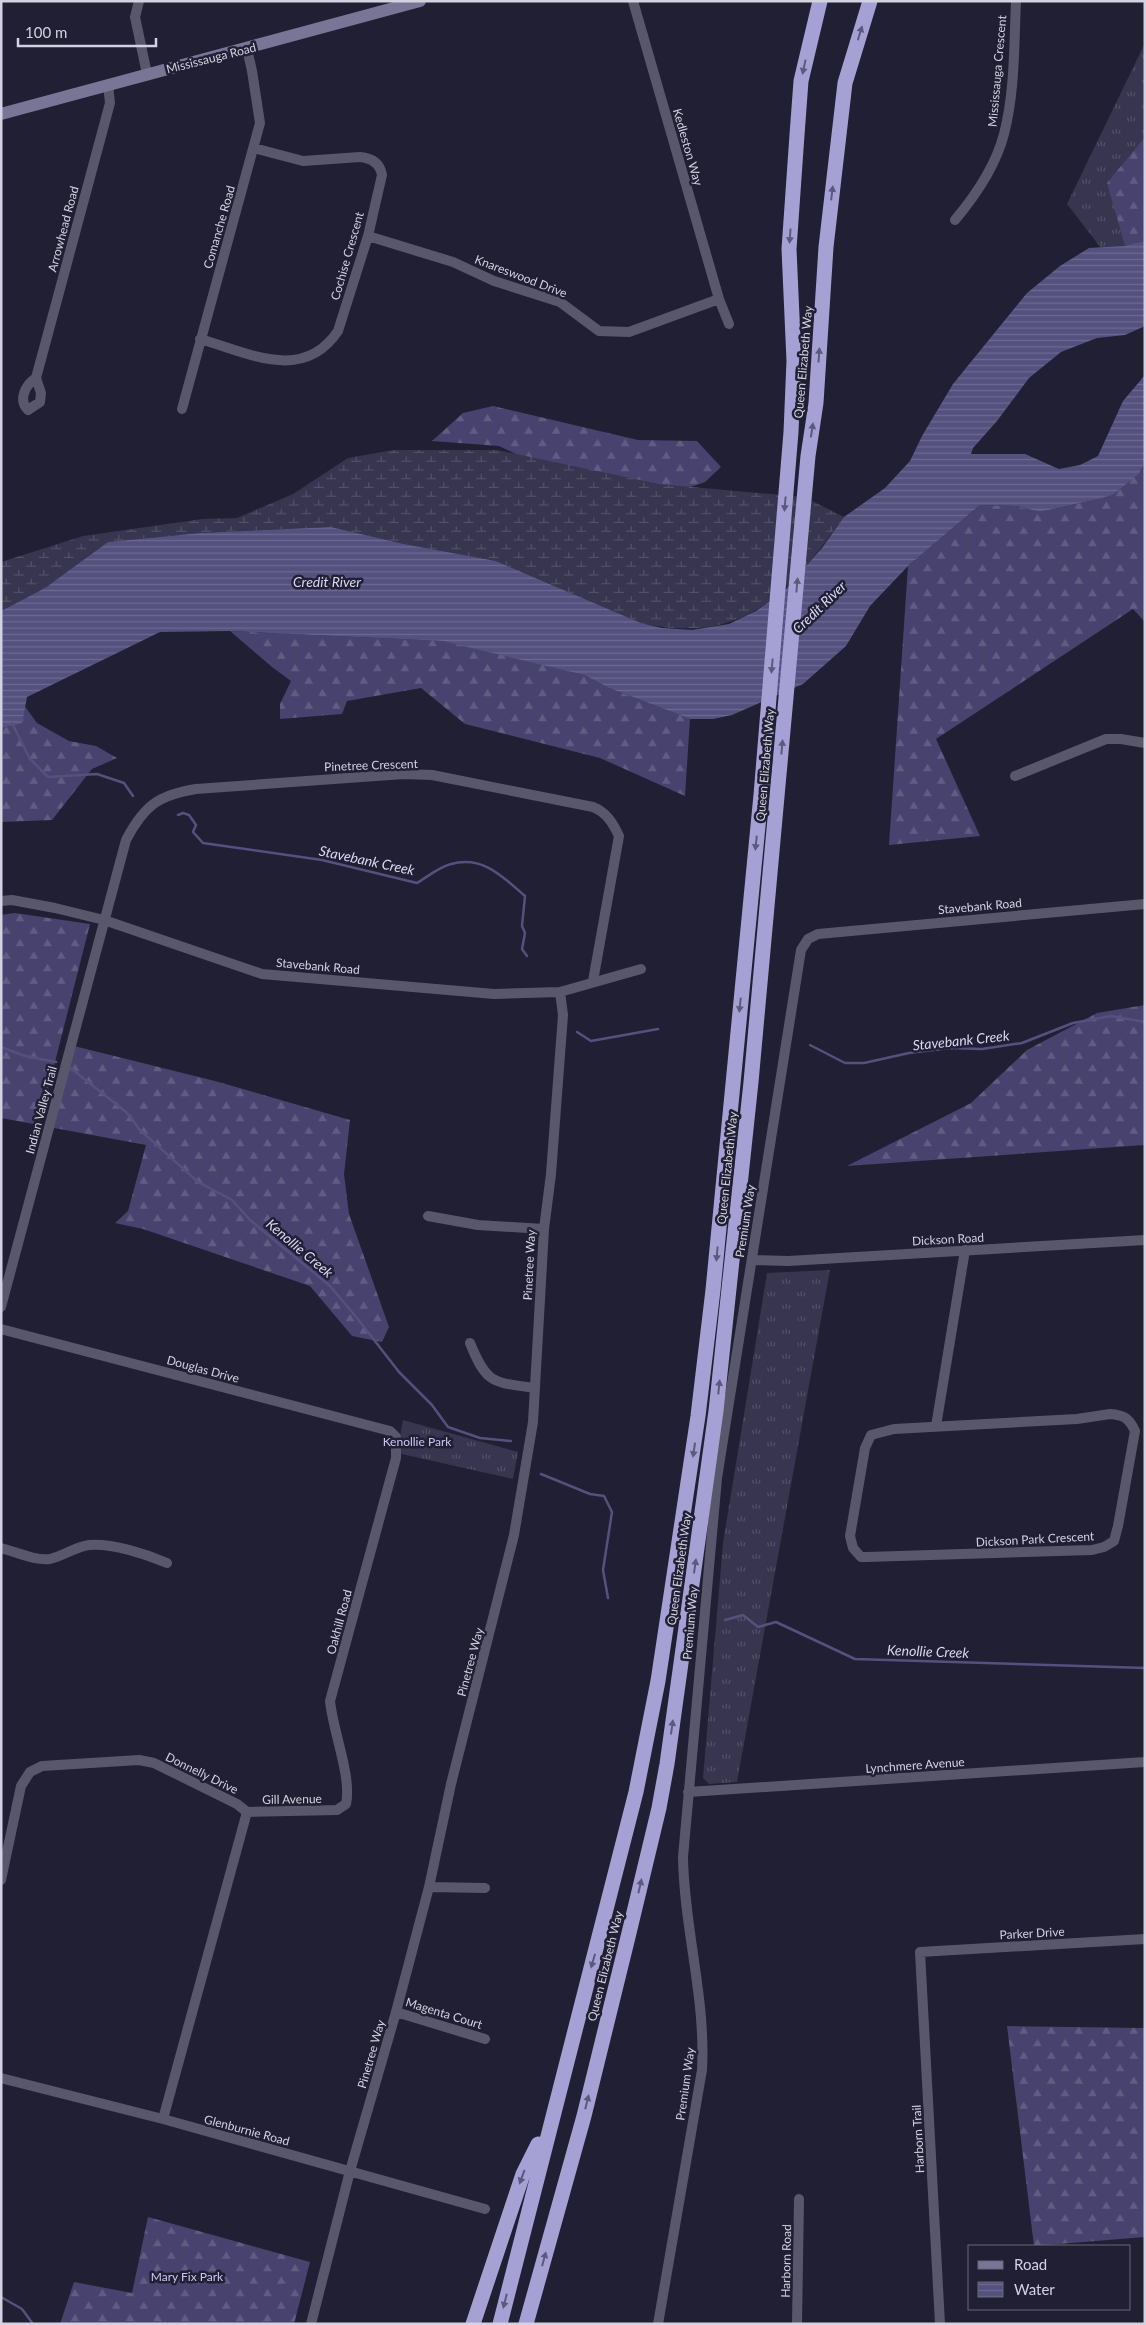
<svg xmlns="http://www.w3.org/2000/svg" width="1146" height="2325" font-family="Lato,sans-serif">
<defs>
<pattern id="grass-tufts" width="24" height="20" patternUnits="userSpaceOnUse" patternTransform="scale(1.25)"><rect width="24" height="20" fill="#37354f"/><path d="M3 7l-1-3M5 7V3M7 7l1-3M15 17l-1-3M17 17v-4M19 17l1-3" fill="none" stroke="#535168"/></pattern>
<pattern id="forest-firs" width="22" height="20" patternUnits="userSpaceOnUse" patternTransform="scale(1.25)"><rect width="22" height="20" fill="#47426e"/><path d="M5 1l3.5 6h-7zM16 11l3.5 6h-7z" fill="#615c82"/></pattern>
<pattern id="wetland-marsh" width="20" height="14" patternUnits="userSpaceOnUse" patternTransform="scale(1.25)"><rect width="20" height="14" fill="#37354f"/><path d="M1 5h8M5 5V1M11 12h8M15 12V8" fill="none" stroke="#535168"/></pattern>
<pattern id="water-rules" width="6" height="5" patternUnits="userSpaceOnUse" patternTransform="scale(1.25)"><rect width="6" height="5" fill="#55517f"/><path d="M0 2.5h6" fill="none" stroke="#6d6991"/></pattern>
</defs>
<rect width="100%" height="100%" fill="#211f33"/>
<path fill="url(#grass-tufts)" d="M1145,43v262l-78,-101z
M830,1270l-93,512 -28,2 -6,-6 20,-235 44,-270z
M403,1420l115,32 -5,27 -116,-26z"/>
<path fill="url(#forest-firs)" d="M1145,137v104l-20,5 -18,-63z
M493,406l145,34 59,1 24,26 -16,15 -23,8 -134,-21 -49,-23 -67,-5 31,-28z
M1145,464v158l-12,-13 -197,130 44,97 -91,9 19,-279 72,-61 36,1 24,6 54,-12 45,-26z
M230,631l213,10 35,7 106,27 25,13 81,31 -5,77 -85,-38 -135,-34 -44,-36 -74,13 -5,13 -62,5v-15l11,-23 -19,-14z
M24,705l13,18 32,18 27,5 21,12 -25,11 -40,51 -51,2v-94l21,-4z
M15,913l75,11 -51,201 -38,-7v-203z
M1145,1005v140l-298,21 124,-63 56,-53 70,-37z
M74,1046l141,35 135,39 -6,54 5,40 40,113 -7,15 -30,-6 -42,-50 -167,-57 -28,-6 13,-12 18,-66 -92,-17z
M1007,2026l138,2v209l-111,9z
M148,2217l162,45 -16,62h-234l14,-42 58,11z"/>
<path fill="url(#wetland-marsh)" d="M393,450h104l162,34 145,13 40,20c-56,77 -100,129 -203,106l-145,-62 -92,-17 -73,-17 -131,6 -92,9 -63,46 -44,23v-49l82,-26 119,-17 35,-1 56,-24 55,-36z"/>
<path fill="url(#water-rules)" d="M1145,241v85l-20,9 -28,3 -36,14 -32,26 -32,43 -24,27 -2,6h54l34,15 21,-4 18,-9 25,-55 22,-26v88l-6,11 -27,21 -18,5 -54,12 -24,-6 -36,-1 -72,61 -38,40 -24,40 -43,38 -71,31 -19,4h-23l-81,-31 -25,-13 -141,-34 -213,-10 -70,1 -133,65 -5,27 -21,4v-117l44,-23 63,-46 92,-9 131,-6 73,17 92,17 145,62 21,5 30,2 37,-6 27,-13 28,-20 38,-43 22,-31 41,-29 25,-27 12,-25 31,-52 74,-91 33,-27 29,-18 36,-2z"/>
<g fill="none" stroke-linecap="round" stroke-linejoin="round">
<path stroke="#55517f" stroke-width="2.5" d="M12,723l18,36 18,18 49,-3 27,9 9,13
M178,815l5,-2 6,2 7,10 -3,7 10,11 119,17 95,23c10,-6 22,-16 34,-19 32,-9 52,13 74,32l-3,30 3,7 -3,16 5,7
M577,1032l14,9 67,-12
M810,1045l35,18h19l45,-10 41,-5 32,1 40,-6 51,-20 38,-7 34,6
M1,1047l24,9 31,6
M68,1066l58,46 14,18 58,52 34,18 18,20 80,66 27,32 42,54 33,33 16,22 32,11 31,3
M541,1474l49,20 14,2 8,16 -9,58 5,28
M725,1620l18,-5 15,12 18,-5 79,37 290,9
M1,2297l21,12 11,15"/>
<path stroke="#59576c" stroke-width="10" d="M139,1l-4,16 12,57
M633,1l86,298 10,25
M955,220c21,-25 41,-55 49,-86 11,-42 10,-89 12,-133
M368,236l85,26 41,19 66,21 39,29 30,1 90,-33
M200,339c49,14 103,44 138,-8l30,-95 14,-61c-2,-12 -11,-17 -22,-18l-57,4 -49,-13
M36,378l5,15 -1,9 -12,8c-10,-10 -3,-25 8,-32l74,-275 -2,-18
M182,409l78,-286 -8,-52 -5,-22
M1015,776l91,-37h15l24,4
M1,901l11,-1 43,8 49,12 158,54 232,20 66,-2 81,-23
M428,1216l50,9 66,4
M752,1260l36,1 357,-21
M1,1307l125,-467c18,-34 32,-45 70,-51l208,-15 28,1 161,32c13,5 20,16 26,29l-26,145
M1,1329l389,102 6,6v21l-66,243c3,31 22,76 16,103l-9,6 -90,2
M470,1343c17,42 23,39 65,45
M1110,1414c14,1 19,4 25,17l-17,95 -4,15 -10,6 -12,3 -225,7h-6l-8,-9 -3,-12 15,-88 6,-13 23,-6 183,-10z
M936,1426l29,-176
M1,1548c15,4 34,13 49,11 13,-3 25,-12 39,-14 23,-2 57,9 78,18
M688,1792l457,-30
M1,1880l20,-94 9,-14 12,-6 97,-6 15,3 83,41 10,8 -84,307
M429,1887l56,1
M396,2012l89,27
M1,2078l162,41 322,90
M311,2324l39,-153 46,-159 33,-125 22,-103 63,-249 19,-113 11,-193 7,-55 12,-159 -3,-23
M658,2324l44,-254c4,-72 -18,-142 -19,-213l34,-379 84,-528 7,-11 10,-5 327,-30
M797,2324l2,-125
M940,2324l-20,-372 225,-13"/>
<path stroke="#787596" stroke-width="12" d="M1,114l419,-113"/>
<path stroke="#a5a1d5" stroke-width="15" d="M473,2324l50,-150 15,-30
M500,2324l136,-532 22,-111 40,-265 15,-126 48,-495 30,-363 3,-71 -5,-112 8,-114 4,-54 19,-80
M526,2324l58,-208 45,-183 30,-125 8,-44 49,-353 35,-329 57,-626 8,-53 10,-156 19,-164 25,-82"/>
</g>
<defs><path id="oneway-solid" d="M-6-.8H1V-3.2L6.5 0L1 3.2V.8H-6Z" transform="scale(1.25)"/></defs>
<g fill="#5c5a7c">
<use href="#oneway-solid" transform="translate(860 33) rotate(-73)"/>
<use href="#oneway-solid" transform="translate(804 67) rotate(102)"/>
<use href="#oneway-solid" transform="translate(832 193) rotate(-83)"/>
<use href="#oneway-solid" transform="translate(790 236) rotate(94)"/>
<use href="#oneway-solid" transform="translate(819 355) rotate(-86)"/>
<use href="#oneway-solid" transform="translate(812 430) rotate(-81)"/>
<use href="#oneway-solid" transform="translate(785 504) rotate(95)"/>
<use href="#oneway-solid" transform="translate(797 585) rotate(-85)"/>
<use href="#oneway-solid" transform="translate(772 666) rotate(95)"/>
<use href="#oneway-solid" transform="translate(782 747) rotate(-85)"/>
<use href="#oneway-solid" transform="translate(756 843) rotate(96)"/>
<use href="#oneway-solid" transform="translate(740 1005) rotate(96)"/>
<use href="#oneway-solid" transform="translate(717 1254) rotate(95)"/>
<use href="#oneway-solid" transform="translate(719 1387) rotate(-84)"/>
<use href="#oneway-solid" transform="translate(694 1450) rotate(98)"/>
<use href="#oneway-solid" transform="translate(695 1566) rotate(-82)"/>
<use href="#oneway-solid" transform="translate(672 1727) rotate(-82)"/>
<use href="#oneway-solid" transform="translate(640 1886) rotate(-77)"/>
<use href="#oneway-solid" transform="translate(593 1961) rotate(106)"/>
<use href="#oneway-solid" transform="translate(587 2102) rotate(-76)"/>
<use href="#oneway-solid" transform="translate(522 2177) rotate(110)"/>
<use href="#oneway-solid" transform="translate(544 2259) rotate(-75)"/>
<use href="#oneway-solid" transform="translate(505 2301) rotate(104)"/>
</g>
<g text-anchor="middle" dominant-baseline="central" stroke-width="5" stroke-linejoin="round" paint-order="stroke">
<g font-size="12" fill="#d3d2e0" stroke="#211f33">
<text transform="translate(211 58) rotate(-14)">Mississauga Road</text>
<text transform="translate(997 71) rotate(-85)">Mississauga Crescent</text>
<text transform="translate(688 147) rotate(74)">Kedleston Way</text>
<text transform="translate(219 227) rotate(-74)">Comanche Road</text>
<text transform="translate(63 229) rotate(-75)">Arrowhead Road</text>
<text transform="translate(347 256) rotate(-74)">Cochise Crescent</text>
<text transform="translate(521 276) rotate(21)">Knareswood Drive</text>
<text transform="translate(803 362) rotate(-85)">Queen Elizabeth Way</text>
<text transform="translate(371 765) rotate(-2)">Pinetree Crescent</text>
<text transform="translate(765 765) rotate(-85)">Queen Elizabeth Way</text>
<text transform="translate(980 906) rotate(-5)">Stavebank Road</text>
<text transform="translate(318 966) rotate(5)">Stavebank Road</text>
<text transform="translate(41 1110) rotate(-75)">Indian Valley Trail</text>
<text transform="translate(727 1168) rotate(-84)">Queen Elizabeth Way</text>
<text transform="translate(745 1221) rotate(-81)">Premium Way</text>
<text transform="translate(948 1239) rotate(-3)">Dickson Road</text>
<text transform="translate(529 1265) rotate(-87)">Pinetree Way</text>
<text transform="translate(203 1369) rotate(15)">Douglas Drive</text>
<text transform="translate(1035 1539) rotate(-3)">Dickson Park Crescent</text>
<text transform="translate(679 1569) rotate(-82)">Queen Elizabeth Way</text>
<text transform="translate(339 1622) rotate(-75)">Oakhill Road</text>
<text transform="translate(690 1623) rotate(-85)">Premium Way</text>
<text transform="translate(470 1662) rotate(-75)">Pinetree Way</text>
<text transform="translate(915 1765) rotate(-4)">Lynchmere Avenue</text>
<text transform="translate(202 1773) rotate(26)">Donnelly Drive</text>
<text transform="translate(292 1799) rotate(-1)">Gill Avenue</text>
<text transform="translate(1032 1933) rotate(-3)">Parker Drive</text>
<text transform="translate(605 1966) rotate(-76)">Queen Elizabeth Way</text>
<text transform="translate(444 2013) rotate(17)">Magenta Court</text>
<text transform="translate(371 2054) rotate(-74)">Pinetree Way</text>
<text transform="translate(685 2084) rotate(-82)">Premium Way</text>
<text transform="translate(247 2130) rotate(15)">Glenburnie Road</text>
<text transform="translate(918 2139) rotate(-93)">Harborn Trail</text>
<text transform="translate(786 2261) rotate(-89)">Harborn Road</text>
</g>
<g font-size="12" fill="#cbc8f6" stroke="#211f33">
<text x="417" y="1441">Kenollie Park</text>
<text x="187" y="2276">Mary Fix Park</text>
</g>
<g font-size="14" font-style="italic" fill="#d9d8f6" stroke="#211f33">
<text x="327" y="581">Credit River</text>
<text transform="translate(819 607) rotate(-44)">Credit River</text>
<text transform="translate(367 860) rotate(12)">Stavebank Creek</text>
<text transform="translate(961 1040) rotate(-6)">Stavebank Creek</text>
<text transform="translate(300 1248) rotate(40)">Kenollie Creek</text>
<text transform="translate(928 1651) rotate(2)">Kenollie Creek</text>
</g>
</g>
<rect width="1146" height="2325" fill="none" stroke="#d3d2e0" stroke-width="5"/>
<rect x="968" y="2245" width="162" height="65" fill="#211f33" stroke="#686778"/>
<rect x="978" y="2261" width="25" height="8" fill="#787596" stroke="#686778"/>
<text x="1014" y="2270" font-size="15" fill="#d3d2e0">Road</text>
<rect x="978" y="2282" width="25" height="15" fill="url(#water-rules)" stroke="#686778"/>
<text x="1014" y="2295" font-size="15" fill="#d3d2e0">Water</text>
<path d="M18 38v8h138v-8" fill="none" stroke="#d3d2e0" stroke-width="2.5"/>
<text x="25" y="38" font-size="15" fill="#d3d2e0" stroke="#211f33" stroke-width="4" paint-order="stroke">100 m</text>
</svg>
